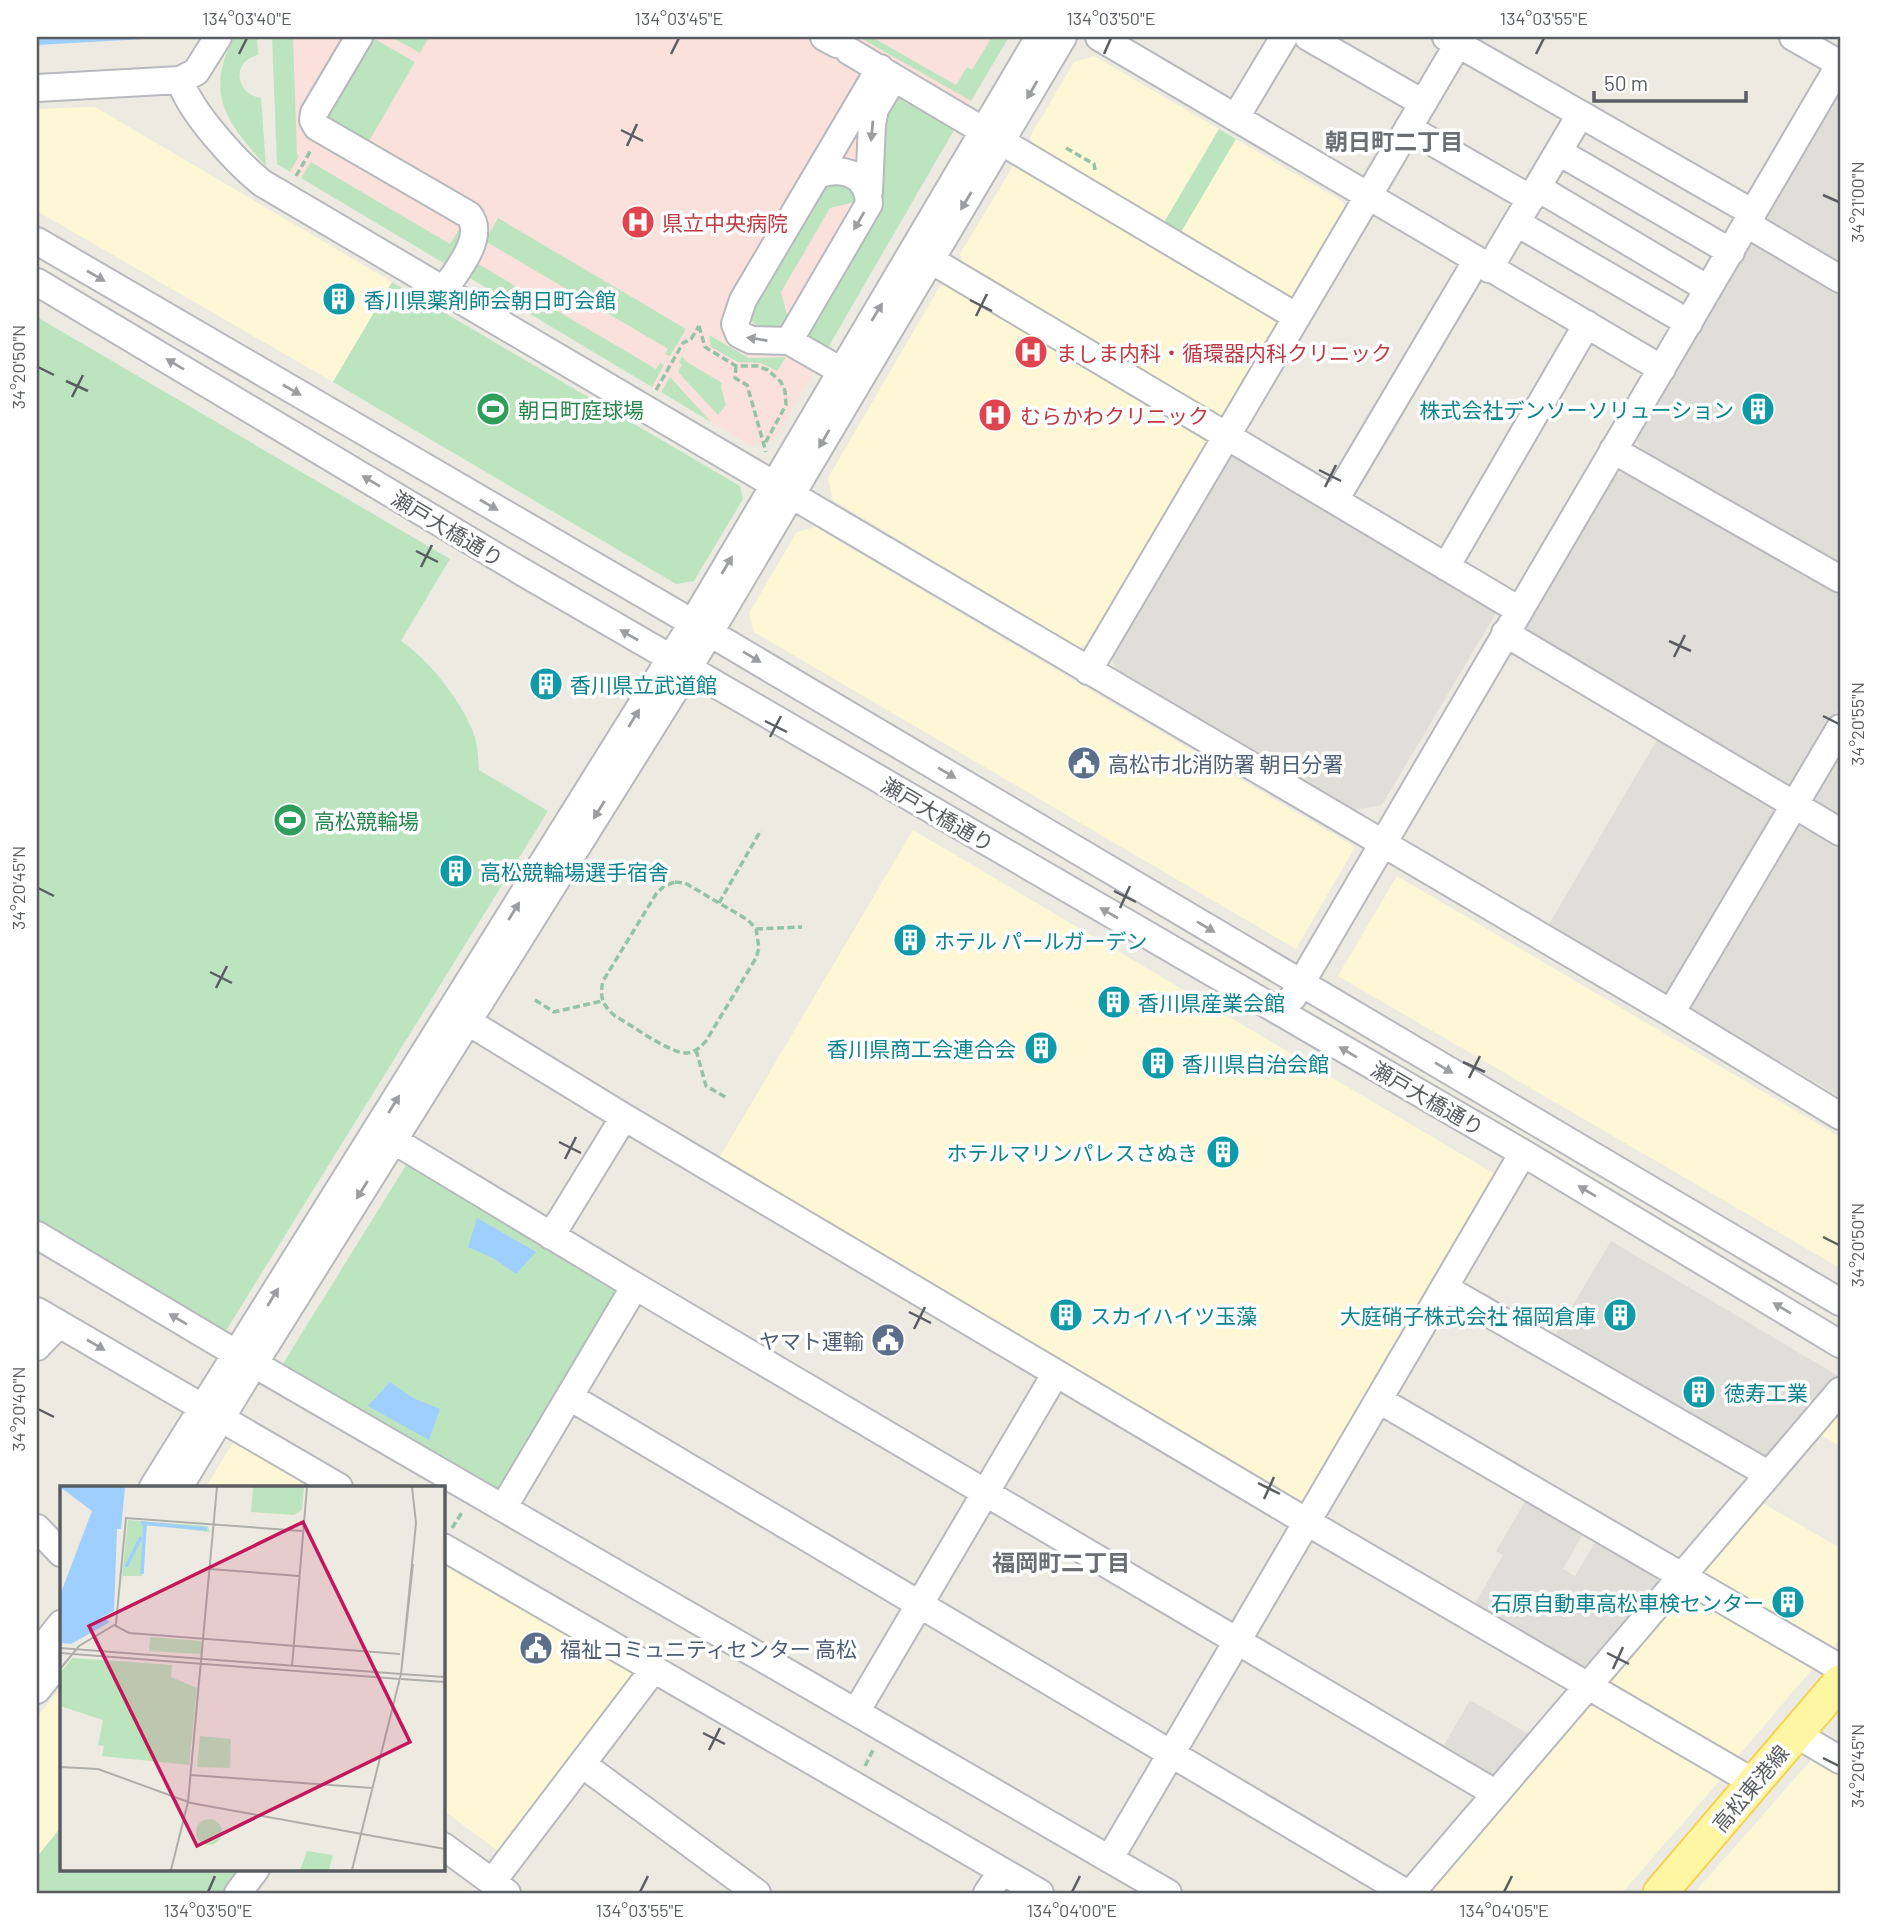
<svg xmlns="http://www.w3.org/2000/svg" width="1877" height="1930" font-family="Barlow,'Noto Sans JP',sans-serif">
<rect width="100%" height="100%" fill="#edebe1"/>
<path fill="#fef7d5" d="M1094,56l249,146 3,13 -46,81 -11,2 -254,-149 -5,-12 44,-75z
M95,107l297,175 -59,100 -296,-171v-102z
M1013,166l264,154 3,11 -49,82 -17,5 -250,-149 -4,-15z
M957,282l250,149 3,16 -116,196 -16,4 -245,-147 -5,-22 112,-192z
M815,527l540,320 -59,102 -542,-317 -5,-19 48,-81z
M913,830l587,347 -190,322 -10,3 -581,-344z
M1397,876l443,261v131l-502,-292z
M1840,1404v42l-24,-14z
M234,1441l80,46h-108z
M1759,1501l81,47v91l-13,14 -129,-83z
M443,1561l188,109 3,10 -132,174 -59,-44z
M1687,1594l127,73 -80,94 -127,-75 -1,-8 70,-82z
M61,1687v140l-24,30v-140z
M1594,1703l128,75 -100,115h-200l161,-188z
M1813,1758l27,16v119h-146z"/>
<path fill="#e0ded9" d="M1840,90v180l-79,-46z
M1754,238l86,50v280l-199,-117 -5,-14z
M1242,451l249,147 5,15 -114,192 -27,5 -240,-142 -6,-19 116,-194z
M1632,470l208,124v112l-51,85 -269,-157 95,-159z
M1659,736l118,69 -111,190 -118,-69z
M1840,752v69l-30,-18z
M1799,817l41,24v256l-153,-91z
M1611,1241l229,136 -71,84 -217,-121z
M1527,1498l57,34 -21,37 12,7 22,-37 64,38 1,11 -69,78 -11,2 -108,-63 29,-50 -7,-4z
M1470,1700l64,37 -35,41 -10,2 -49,-28z"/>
<path fill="#fbe1dc" d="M272,37h737l-235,403 -22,6 -475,-282z"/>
<path fill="#bce5bf" d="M234,37h23l1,18c-27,6 -23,39 3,43l5,68c-39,-43 -62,-72 -32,-129z
M272,37h21l4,117 2,2 -9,16 -13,-8z
M371,37l44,25 -46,79 -42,-24z
M391,37h38l-9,16z
M859,37h13l84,48 11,-18 5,3 20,-33h17l-38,64z
M890,93l64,37 -128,221 -26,-15 73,-126 3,-86z
M1219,129l17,10 -56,95 -17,-10z
M311,162l139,82 13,-21 3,7 -19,35 -146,-87z
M828,179l28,8 2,12 -3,3 -25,6 -49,84 7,27 -6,11 -26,-3 -6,-9 2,-12z
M498,218l188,111 -16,27 -5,-2 3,-5 -183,-108z
M473,261l183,108 4,-6 4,2 -12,22 -187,-112z
M392,282l348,204 3,13 -49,82 -18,3 -343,-202z
M37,317l413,242 -49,82c28,18 64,65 74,96 3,11 3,22 4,33l69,41 -321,518 -11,4 -179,-106z
M709,335l40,23 37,-1 -9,14 -16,-8 -23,-1 -27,-15z
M682,356l5,6 35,21 -1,4 5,18 -8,10 -40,-43 4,-7 -3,-3z
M670,377l41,45 -50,-30z
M408,1162l208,125 2,8 -113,196 -11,2 -215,-123z
M61,1827v42h184l-19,24h-189v-36z"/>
<path fill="#9fcfff" d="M37,37h125v1l-125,7z
M477,1218l59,34 -20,22 -23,-16 -25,-11z
M390,1382l23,16 27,11 -11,31 -61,-34z"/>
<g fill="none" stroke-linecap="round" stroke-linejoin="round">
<defs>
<path id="minor" d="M359,37l-45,76 -1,7 4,7 152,88c17,22 -12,55 -25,75
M824,37l13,7
M1099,37l563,332
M1308,37l115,66
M1446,37l307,176
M1793,37l47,27
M849,51l448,266
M180,80c10,32 56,82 82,103l1409,830 169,103
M37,88l143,-8 16,-8 22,-35
M1236,117l48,-80
M1408,128l123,71
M1559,152l172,100
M1538,188l170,101
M869,191l3,-67 3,-15 15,-25
M1517,223l172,100
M1747,224l93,55
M37,241l673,392 1130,669
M931,260l588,350
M1489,269l91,-154
M37,282l482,288 1004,583 317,191
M789,341l80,-137c-1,-31 -27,-38 -52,-29
M857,380l-68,-39 -38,-1 -12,-6 -4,-10 8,-24 137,-232
M1613,450l227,129
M1335,500l142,-240
M1446,567l141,-243
M1505,633l335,199
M1088,671l374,-634
M1293,997l547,-933
M452,1012l172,105 683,405 448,261
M1671,1013l169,-285
M393,1140l242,146 860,507
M37,1235l200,119 931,539
M551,1236l73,-119
M1445,1288l323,186
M37,1311l302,176
M37,1347l22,-23
M570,1397l836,496
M1379,1400l461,268
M153,1487l539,-863 347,-587
M179,1487l75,-123 434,-695 375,-632
M503,1508l132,-222
M37,1528l24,25
M443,1547l597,346
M37,1654l24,-30
M37,1690l24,-30
M856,1712l200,-339
M1796,1734l44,26
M582,1764l175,129
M443,1846l64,47
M1110,1858l413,-705
M492,1882l162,-213
M238,1893l18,-24
M987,1893l15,-22
M1411,1893l429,-502"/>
<path id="major" d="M1660,1893l180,-211"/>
</defs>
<use href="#minor" stroke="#b7b9be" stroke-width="30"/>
<use href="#major" stroke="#f4d253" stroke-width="37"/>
<path stroke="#94c4a5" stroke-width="3.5" stroke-dasharray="7 3.5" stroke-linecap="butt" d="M1066,148l28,16 1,6
M296,176l15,-26
M699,326l6,21 31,19h21l11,4 13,12 4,9 1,14 -22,40
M736,366l-1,12 12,7 19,67
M656,390l27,-47 8,-4 8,-13
M675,882l10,1 63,37 8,9 3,19 -3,10 -50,83c-5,6 -11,11 -19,12 -17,1 -55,-28 -72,-37 -12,-10 -16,-19 -12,-35l53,-87 8,-8z
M719,903l42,-73
M756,929l46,-2
M535,1000l19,12 48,-11
M696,1050l10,36 21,12
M452,1528l11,-17
M865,1766l9,-18"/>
<use href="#minor" stroke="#fff" stroke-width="26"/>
<use href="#major" stroke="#fff6a4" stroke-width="33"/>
</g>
<defs><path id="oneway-solid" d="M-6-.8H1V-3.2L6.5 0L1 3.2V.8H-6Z" transform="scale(1.75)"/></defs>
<g fill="#9c9ea1">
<use href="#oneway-solid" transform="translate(1032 90) rotate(120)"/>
<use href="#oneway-solid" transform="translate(872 131) rotate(95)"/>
<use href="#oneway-solid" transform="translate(966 201) rotate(121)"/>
<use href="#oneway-solid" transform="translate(859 221) rotate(120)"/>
<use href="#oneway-solid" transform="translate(96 276) rotate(30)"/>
<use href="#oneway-solid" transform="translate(877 312) rotate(-59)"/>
<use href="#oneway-solid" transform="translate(757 339) rotate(-171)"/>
<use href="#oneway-solid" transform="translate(175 364) rotate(-149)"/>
<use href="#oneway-solid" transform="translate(292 390) rotate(30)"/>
<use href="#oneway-solid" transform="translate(824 439) rotate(120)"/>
<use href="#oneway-solid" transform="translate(371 481) rotate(-149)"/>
<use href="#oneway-solid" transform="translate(489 505) rotate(30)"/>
<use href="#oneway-solid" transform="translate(727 565) rotate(-59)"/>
<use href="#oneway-solid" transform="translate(629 635) rotate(-150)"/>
<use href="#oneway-solid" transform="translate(752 657) rotate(31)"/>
<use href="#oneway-solid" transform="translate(634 718) rotate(-58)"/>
<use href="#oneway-solid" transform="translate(947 773) rotate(31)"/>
<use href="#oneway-solid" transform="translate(599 810) rotate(122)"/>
<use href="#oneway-solid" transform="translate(514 911) rotate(-58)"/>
<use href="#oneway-solid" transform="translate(1109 913) rotate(-150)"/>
<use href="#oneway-solid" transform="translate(1206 927) rotate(31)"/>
<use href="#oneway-solid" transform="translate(1348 1052) rotate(-149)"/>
<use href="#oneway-solid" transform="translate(1444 1068) rotate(31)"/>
<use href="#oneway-solid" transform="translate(394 1104) rotate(-58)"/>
<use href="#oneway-solid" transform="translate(362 1190) rotate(122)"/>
<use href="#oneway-solid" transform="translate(1587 1191) rotate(-149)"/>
<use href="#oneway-solid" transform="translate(273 1297) rotate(-58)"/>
<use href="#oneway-solid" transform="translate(1782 1308) rotate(-149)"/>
<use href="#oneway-solid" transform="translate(178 1319) rotate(-149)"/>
<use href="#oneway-solid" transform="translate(96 1345) rotate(30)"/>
</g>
<path fill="none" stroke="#5a5d62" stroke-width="2.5" d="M239,54l8,-16M671,54l8,-16M1104,54l7,-16M1536,54l8,-16M621,130l22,11M627,146l10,-22M1823,195l16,7M970,300l22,11M976,316l11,-22M38,367l16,8M66,381l22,10M72,397l11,-22M1319,470l22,11M1325,487l11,-22M416,551l22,11M421,567l11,-22M1669,641l22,10M1674,657l11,-22M1823,716l16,8M765,721l22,11M770,737l11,-21M38,888l16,8M1114,891l22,11M1120,908l10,-22M210,972l22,11M216,988l11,-22M1463,1062l22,10M1469,1078l11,-22M559,1142l22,11M565,1159l11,-22M1823,1237l16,8M909,1312l22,11M914,1329l11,-22M38,1409l16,8M1258,1483l22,11M1264,1499l10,-22M1607,1653l22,11M1613,1669l10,-22M703,1733l22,11M709,1750l11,-22M1823,1758l16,8M208,1892l7,-16M640,1892l8,-16M1072,1892l8,-16M1504,1892l8,-16"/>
<defs>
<symbol id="hospital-disc" viewBox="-11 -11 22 22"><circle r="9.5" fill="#e0444e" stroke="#fff"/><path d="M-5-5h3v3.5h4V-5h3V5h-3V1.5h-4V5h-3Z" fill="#fff"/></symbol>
<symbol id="building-disc" viewBox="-11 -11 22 22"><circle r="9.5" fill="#0f9aa8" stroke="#fff"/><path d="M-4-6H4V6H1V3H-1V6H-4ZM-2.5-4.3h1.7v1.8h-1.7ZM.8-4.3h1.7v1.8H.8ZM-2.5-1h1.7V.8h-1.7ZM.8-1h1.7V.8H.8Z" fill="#fff"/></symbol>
<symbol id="stadium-disc" viewBox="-11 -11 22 22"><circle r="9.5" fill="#2e9e5b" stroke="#fff"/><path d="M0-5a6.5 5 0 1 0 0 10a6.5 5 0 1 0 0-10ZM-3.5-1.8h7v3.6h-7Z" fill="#fff"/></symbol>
<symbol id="civic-disc" viewBox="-11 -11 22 22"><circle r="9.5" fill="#5c6f8a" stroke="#fff"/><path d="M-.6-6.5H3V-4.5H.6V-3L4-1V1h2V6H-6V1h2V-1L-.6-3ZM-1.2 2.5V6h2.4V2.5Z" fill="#fff"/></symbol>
</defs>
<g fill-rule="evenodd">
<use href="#hospital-disc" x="619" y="203" width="38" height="38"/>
<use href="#building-disc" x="320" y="280" width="38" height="38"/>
<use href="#hospital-disc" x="1012" y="333" width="38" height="38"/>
<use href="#stadium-disc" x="474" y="390" width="38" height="38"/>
<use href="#building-disc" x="1739" y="390" width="38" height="38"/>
<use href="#hospital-disc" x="976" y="396" width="38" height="38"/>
<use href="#building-disc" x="527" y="665" width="38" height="38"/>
<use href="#civic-disc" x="1065" y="744" width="38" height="38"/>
<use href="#stadium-disc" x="271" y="801" width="38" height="38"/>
<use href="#building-disc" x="437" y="852" width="38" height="38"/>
<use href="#building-disc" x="891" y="921" width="38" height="38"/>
<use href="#building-disc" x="1095" y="983" width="38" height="38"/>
<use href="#building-disc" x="1022" y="1029" width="38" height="38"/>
<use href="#building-disc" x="1139" y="1044" width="38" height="38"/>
<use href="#building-disc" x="1204" y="1133" width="38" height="38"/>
<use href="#building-disc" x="1047" y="1296" width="38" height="38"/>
<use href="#building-disc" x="1601" y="1296" width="38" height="38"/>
<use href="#civic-disc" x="869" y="1321" width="38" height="38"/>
<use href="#building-disc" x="1680" y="1373" width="38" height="38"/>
<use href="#building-disc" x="1769" y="1583" width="38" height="38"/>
<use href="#civic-disc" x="517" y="1629" width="38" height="38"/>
</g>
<g text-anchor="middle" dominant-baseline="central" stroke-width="7" stroke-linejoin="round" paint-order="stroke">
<g font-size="21" fill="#be3a42" stroke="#fff" text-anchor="start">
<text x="662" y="222">県立中央病院</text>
<text x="1056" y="352">ましま内科・循環器内科クリニック</text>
<text x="1020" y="415">むらかわクリニック</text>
</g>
<g font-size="21" fill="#0d838f" stroke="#fff" text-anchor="start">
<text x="364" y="299">香川県薬剤師会朝日町会館</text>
<text x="1734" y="409" text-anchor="end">株式会社デンソーソリューション</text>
<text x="570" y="684">香川県立武道館</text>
<text x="480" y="871">高松競輪場選手宿舎</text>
<text x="934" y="940">ホテル パールガーデン</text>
<text x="1138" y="1002">香川県産業会館</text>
<text x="1016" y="1048" text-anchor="end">香川県商工会連合会</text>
<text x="1182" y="1063">香川県自治会館</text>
<text x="1198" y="1152" text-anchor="end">ホテルマリンパレスさぬき</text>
<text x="1090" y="1315">スカイハイツ玉藻</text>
<text x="1596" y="1315" text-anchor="end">大庭硝子株式会社 福岡倉庫</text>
<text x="1724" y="1392">徳寿工業</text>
<text x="1764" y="1602" text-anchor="end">石原自動車高松車検センター</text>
</g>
<g font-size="21" fill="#27864d" stroke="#fff" text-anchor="start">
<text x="518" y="409">朝日町庭球場</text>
<text x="314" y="820">高松競輪場</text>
</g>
<g font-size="21" fill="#5a5d62" stroke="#fff">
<text transform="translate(448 528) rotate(31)">瀬戸大橋通り</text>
<text transform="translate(938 814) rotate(30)">瀬戸大橋通り</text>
<text transform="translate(1428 1098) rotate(30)">瀬戸大橋通り</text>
<text transform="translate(1750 1788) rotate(-50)">高松東港線</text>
</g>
<g font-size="21" fill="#4e5e75" stroke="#fff" text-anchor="start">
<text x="1108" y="763">高松市北消防署 朝日分署</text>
<text x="864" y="1340" text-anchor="end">ヤマト運輸</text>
<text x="560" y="1648">福祉コミュニティセンター 高松</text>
</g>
<g font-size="23" font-weight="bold" fill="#6b6f74" stroke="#fff">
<text x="1394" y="141">朝日町二丁目</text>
<text x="1061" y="1562">福岡町二丁目</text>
</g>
</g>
<g transform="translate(60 1486)">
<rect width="385" height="385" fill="#edebe1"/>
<path d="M193,1h51l-2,23 -8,5 -43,-3zM68,34l80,6 2,6 -63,-7 -6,55v-4h-19zM90,151l51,4v13l-52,-3zM12,172l100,7 -1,12 26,11 -8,77 -87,-9 2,-10 -6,-1 5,-25 -43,-14v-33zM140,250l31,3 -1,29 -33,-1zM136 346a13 13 0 1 1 26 0a13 13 0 1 1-26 0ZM247,365l26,4 -4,15h-29z" fill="#bce5bf"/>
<path d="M0,1h65l-4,42h-4l-3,82 -12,6 8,5 -39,22 -9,-1 -2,9v-57l32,-84z" fill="#9fcfff"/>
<path fill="none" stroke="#9fcfff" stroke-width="3.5" d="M81,37l66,6M66,81l15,-30M82,88l3,-50"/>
<path fill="none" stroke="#aeaeaa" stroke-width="2" d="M150,83l89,7M54,139l15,8 271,21M0,162l341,26M0,167l340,26M232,180l15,-179M0,183l19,-23 37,-22 10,-106 176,13M341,188l15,-151 -4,-36M341,188l12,-110M341,193l44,3M0,281l38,2 93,34 254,46M131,289l181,13M111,384l17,-68 29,-315M292,384l49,-196 44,3"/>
<path fill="#c2185b" fill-opacity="0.15" stroke="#c2185b" stroke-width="3.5" d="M243,36l107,220 -213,104 -108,-220z"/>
<rect width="385" height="385" fill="none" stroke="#5a5d62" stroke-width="3.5"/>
</g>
<rect width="1877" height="1930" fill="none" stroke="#ffffff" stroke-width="77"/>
<path d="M1594 91v10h152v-10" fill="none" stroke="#5a5d62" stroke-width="3.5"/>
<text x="1604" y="91" font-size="21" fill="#5a5d62" stroke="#ffffff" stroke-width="5" paint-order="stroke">50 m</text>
<rect x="38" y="38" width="1801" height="1854" fill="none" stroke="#5a5d62" stroke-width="2.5"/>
<g font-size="18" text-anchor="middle" fill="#5a5d62">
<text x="247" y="25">134°03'40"E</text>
<text x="679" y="25">134°03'45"E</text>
<text x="1111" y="25">134°03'50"E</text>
<text x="1544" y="25">134°03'55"E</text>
<text transform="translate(1858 202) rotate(-90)" y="6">34°21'00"N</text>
<text transform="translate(19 367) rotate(-90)" y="6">34°20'50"N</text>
<text transform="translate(1858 724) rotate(-90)" y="6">34°20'55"N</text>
<text transform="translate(19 888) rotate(-90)" y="6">34°20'45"N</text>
<text transform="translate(1858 1245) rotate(-90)" y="6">34°20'50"N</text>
<text transform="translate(19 1409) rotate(-90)" y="6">34°20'40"N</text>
<text transform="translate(1858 1766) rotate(-90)" y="6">34°20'45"N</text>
<text x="208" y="1917">134°03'50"E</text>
<text x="640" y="1917">134°03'55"E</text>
<text x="1072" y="1917">134°04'00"E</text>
<text x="1504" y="1917">134°04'05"E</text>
</g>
</svg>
